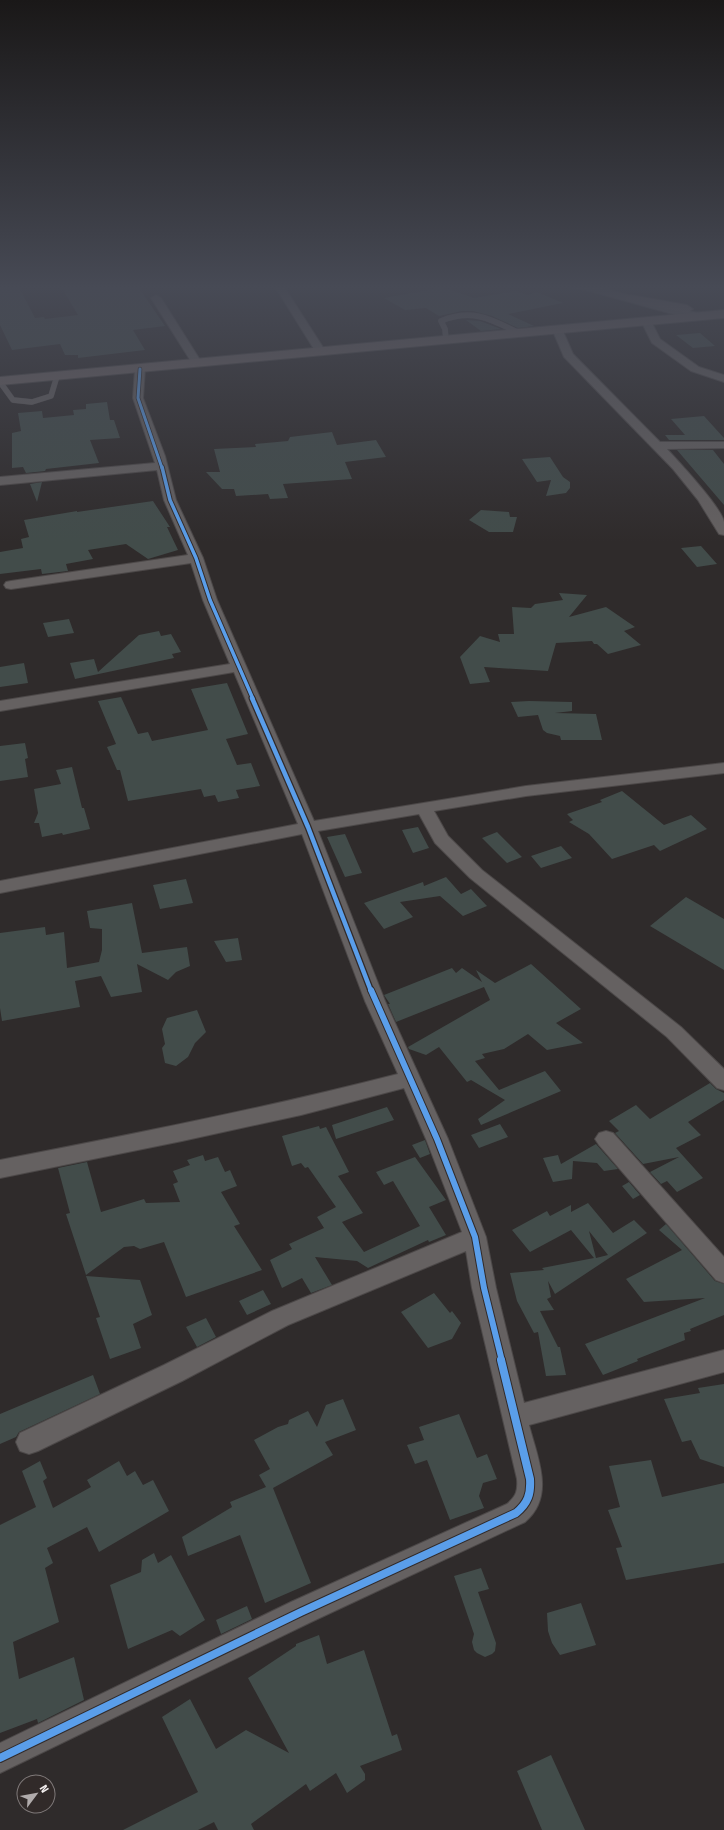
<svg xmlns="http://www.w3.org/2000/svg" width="724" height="1830" font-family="'Fira Sans Condensed',sans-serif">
<rect width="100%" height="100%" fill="#2f2b2b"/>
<path fill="#424c4a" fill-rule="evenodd" d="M0,285h18l17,33 9,-1 1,2 33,-4 -18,-30h77l28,41 -32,4 12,20 -67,8v-3h-13l-5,-11 -48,6 -12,-25z
M440,288l4,2 4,-1 26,9 42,-7 12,4 9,-3 26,11 -55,11 26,12 -16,2 -26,-12 -19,-5h-11l-23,5 -13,-8 -21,2 -21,-12z
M466,320l14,1 21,8 -20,2z
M700,333l15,13 -22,2 -17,-13z
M107,402l3,18h4l6,18 -30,2 9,23 -53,6 -1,2 -19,2 -3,-6 -11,1v-35l9,-2 -3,-18 24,-2 1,7 31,-3 -1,-5 13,-1v-5z
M704,416l20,22v2h-55l-4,-5h20l-14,-16z
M332,432l5,13 39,-5 10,17 -41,5 7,17 -69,5 5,14 -18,1 -2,-5 -32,2 -2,-7h-12l-16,-17h14l-6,-23 42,-2 -1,-3 33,-3 2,-4z
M677,450h36l11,14v41z
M550,457l13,20 7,5v6l-4,5 -20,3 5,-16 -14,2 -15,-23z
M42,482l-5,20 -7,-18z
M153,501l17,26h-3l11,23 -30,9 -22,-15 -38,6 5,9 -27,5 2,7 -26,3 -1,-5 -41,5v-22l23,-4 -2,-9 8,-2 -5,-17 53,-9v1z
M481,510l28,2 1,5h7l-4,15h-24l-20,-12z
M701,546l16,18 -20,3 -16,-19z
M559,593l28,2 -18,22 37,-10 29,20 -11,4 17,14 -33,9 -11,-10h-3l-2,-3 -36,2 -8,28 -64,-4 6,15 -20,2 -10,-27 20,-21 20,6 -2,-8h16l-2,-27 19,1 4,-4 28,-4z
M69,619l5,14 -26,4 -5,-14z
M159,631l2,5 10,-2 10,18 -9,2 2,4 -99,21 -5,-16 24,-4 4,13 41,-37z
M24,663l4,20 -28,4v-20z
M227,683l21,51 -22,5 11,26 14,-2 9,23 -24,4 3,8 -21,4 -3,-7 -11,2 -3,-8 -73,12 -8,-31h-3l-10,-23 9,-3 -18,-43 23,-4 17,37 10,-2 4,9 56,-11 -17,-41z
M529,701l43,1v9l-17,2 41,1 6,26h-41l-1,-4 -13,-3 -4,-3 -5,-15 -20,2 -7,-15z
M25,743l3,15 -3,1 3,18 -28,4v-35z
M72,767l10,41h2l6,21 -27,6 -1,-2 -20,4 -3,-14h-5l4,-10 -4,-24 27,-5 -5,-14z
M622,791l42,34 27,-10 16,14 -47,22 -6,-6 -42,14 -23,-25 -20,-12 4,-2 -6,-6 35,-12 -2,-2z
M418,827l11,21 -16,5 -11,-23z
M497,832l25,25 -15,6 -25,-25z
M345,834l17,39 -17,4 -18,-40z
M561,846l11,12 -31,10 -10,-12z
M446,877l15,17 10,-5 16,17 -24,10 -23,-20 -40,6 13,15 -29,12 -20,-26 59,-21 1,4z
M186,879l7,24 -33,6 -7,-24z
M686,897l38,22v51l-74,-44z
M132,903l10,50 45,-6 3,19 -14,6 -8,8 -31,-16 5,28 -31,5 -10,-21 -26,5 5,26 -78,14 -2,-13v-75l45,-6 1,8 18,-3 3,36 32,-6 3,-12v-21l-12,-1 -3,-17z
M238,938l4,22 -16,2 -12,-21z
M531,964l50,45 -25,14 27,20 -36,7 -19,-16 -24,15 -22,5 3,4 -10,3 24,29 46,-19 16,20 -80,34 -3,-6 27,-19 -34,-20 -4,2 -28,-35 -13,8 -17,-6 -1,-2 82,-47 -6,-13 -88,35 -8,-18h2l-6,-9 68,-27 4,5 6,-5 20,14 -6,-12 19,13z
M197,1010l9,22 -11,11 -7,14 -12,9 -11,-3 -3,-15 3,-4 -3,-15 5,-11z
M710,1083l6,6 8,4v7l-36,22 13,13 -25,13 27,30 -26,14 -10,-11 -6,3 -11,-12 29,-15 -36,7 -28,-31 4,-2 -10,-10 27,-16 14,14z
M387,1107l7,13 -58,19 -4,-14z
M500,1124l8,13 -29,11 -8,-13z
M319,1126l1,3 6,-2 23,45 -11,4 25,37 -21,9 22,30 56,-26 -27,-45 -9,4 -8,-13 39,-15 31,43 -17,7 17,28 -17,7 -1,-2 -60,28 -11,-7 -42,-4 17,28 -21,8 -9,-15 -20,10 -12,-28 22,-11 -3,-5 35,-16 -7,-11 19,-10 -28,-40 -3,1 -4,-5 -9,3 -10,-30z
M425,1140l5,14 -10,4 -8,-13z
M596,1144l22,25 -14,2 -7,-8 -24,-2 -1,18 -19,3 -10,-24 15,-3 3,9z
M203,1155l2,6 13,-4 7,15 5,-2 7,16 -16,6 19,32 -6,2 28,44 -76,27 -22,-55 -24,7 -6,-3 -10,1 -38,28 -20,-61 4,-1 -12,-45 29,-6 14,50 43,-13 2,4 34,-1 -7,-18 5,-2 -5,-11 17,-6 -3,-5z
M629,1182l11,13 -7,4 -11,-13z
M588,1203l25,30 21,-13 13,13 -92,61 -7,-13 3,16 -4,2 7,11 -14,1 18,36h2l6,28 -20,1 -8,-44 -4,1 -17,-32 -7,-28 34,-3 -2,-2 52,-10 -23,-28 -41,22 -18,-22 35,-19 3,5 21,-11v7zM589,1231l19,24 -12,3z
M666,1224l49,57 9,3v31l-34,14 1,2 -7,2 1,7 -48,19 1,2 -35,14 -18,-31 120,-46 -61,4 -18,-23 56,-29 -23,-20z
M86,1276l54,4 12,35 -19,9 8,24 -31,11 -14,-41 4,-1z
M263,1290l8,14 -24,11 -8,-14z
M434,1293l16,20 2,-2 9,12 -9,16 -24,9 -27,-36z
M206,1318l10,19 -19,10 -11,-20z
M93,1375l7,19 -81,38 -3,5 -16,7v-30z
M724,1384v83l-24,-8 -9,-19 -9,2 -18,-43 36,-6 -2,-5z
M343,1399l13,31 -31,12 8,13 -60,33 38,95 -46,20 -25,-68 -52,21 -6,-19 50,-30 -2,-5 36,-15 -7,-12 11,-6 -16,-29 24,-13 10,-3 1,-4 19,-9 9,16 9,-22z
M459,1414l18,44 10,-4 10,25 -14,4 -4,13 5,12 -34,12 -23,-60 -12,4 -8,-19 17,-5 -5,-13z
M651,1460l11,37 62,-14v80l-98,17 -10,-32 6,-1 -14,-37 12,-3 -11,-41z
M40,1461l7,17 -4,3 10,27 38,-21 -4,-7 32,-19 8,15 8,-5 8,14 10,-5 16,31 -70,41 -12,-25 -40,21 6,15 -8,5 14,54 -46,20 6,37 55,-22 10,43 -46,23 -1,-4 -37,14v-208l36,-18 -14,-36z
M154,1553l4,10 13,-8 34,65 -25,16 -8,-6 -44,19 -18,-64 31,-13 1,-12z
M481,1568l8,21 -11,3 18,51 -1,8 -3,3 -7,3 -8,-4 -3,-3 -2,-8 2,-8 -20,-58z
M581,1603l15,42 -36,10 -8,-12 -4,-12 -1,-18z
M247,1606l5,13 -31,15 -5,-14z
M319,1635l8,29 37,-14 28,86 5,-2 5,16 -42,16 5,8v6l-18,13 -11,-20 -26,18 -4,-7 -55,40 3,6h-36l-4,-8 -16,8h-75l75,-38 -36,-75 28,-18 26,50 30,-19 43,23 -41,-75 48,-32v-2z
M551,1755l34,75h-43l-25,-59z"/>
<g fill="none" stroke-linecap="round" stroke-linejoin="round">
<defs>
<path id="lane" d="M446,340l-1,-11 -4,-8c31,-13 50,-2 78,12
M0,382l13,18 19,2 19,-6 6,-20"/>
<path id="street" d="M274,285h9l43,67 -1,2h-8z
M156,295l5,3 41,65 -1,2h-8l-1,-2 -41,-65z
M646,318l5,3 9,18 39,28 25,8v7l-33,-11 -39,-28 -11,-22z
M557,326l5,3 11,25 87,88h64v6l-57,1c12,13 55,59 57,73 0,4 0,9 0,13l-5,-1 -21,-34 -25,-31 -109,-112 -12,-28z
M140,366l5,3 -2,29 22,58 11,44 27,58 14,42 97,221 212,-35 198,-23v10l-198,23 -92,15 14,25 34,34 199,157 43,42v21l-7,-2 -50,-51 -197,-159 -35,-35 -16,-29 -101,17 67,170 63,138 38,98 10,51 28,115 200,-53v22l-195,53c8,32 27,71 -4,97l-214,100 -311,151v-30l291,-141 216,-98c9,-8 11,-13 10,-25l-45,-191 -6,-37 -178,74 -106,56 -144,70 -9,3 -9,-3 -4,-9 4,-9 144,-68 108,-54 190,-79 -36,-93 -22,-51 -103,27 -119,26 -182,37v-18c133,-26 266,-52 398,-86l-33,-73 -63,-167 -302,59v-12l298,-57 -64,-152 -234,39v-10l230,-37 -27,-64 -12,-37 -180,26 -5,-1 -2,-3 2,-3 5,-1 177,-26 -24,-55 -7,-30 -157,15v-8l155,-14 -22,-65 2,-29z
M606,1131l7,2 111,124v26l-8,-3 -117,-135 -4,-6 4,-6z"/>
<path id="secondary" d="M568,285l26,1 104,27 2,3 -6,4 -101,-28 -24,-5z"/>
<path id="highway" d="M631,295l56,10 6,4 -6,4 -60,-12 -2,-2 2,-2z
M724,310v8l-724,67v-8z"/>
</defs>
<use href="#lane" stroke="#4c4848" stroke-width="6"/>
<use href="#street" stroke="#4c4848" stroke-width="2"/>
<use href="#secondary" stroke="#4c4848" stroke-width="2"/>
<use href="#highway" stroke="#4c4848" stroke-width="2"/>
<use href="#lane" stroke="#656161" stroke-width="5.5"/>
<use href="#street" fill="#656161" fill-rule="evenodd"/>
<use href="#secondary" fill="#656161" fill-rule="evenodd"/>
<use href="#highway" fill="#706666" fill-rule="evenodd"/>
<defs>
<path id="cycleway-far4" d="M140,369l-2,29 24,70"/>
<path id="cycleway-far3" d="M162,467l8,33 26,58 14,42 43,99"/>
<path id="cycleway-far2" d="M252,698l56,129 63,164"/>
<path id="cycleway-far1" d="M371,990l66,149 38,98 9,51 18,73"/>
<path id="cycleway" d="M0,1758l301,-146 215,-99c12,-10 15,-19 14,-34l-29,-119"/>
</defs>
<use href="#cycleway-far4" stroke="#312a29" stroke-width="4.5"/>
<use href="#cycleway-far3" stroke="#312a29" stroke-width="5.5"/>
<use href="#cycleway-far2" stroke="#312a29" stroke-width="7"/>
<use href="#cycleway-far1" stroke="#312a29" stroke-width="8"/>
<use href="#cycleway" stroke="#312a29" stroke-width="10"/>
<use href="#cycleway-far4" stroke="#5a9eea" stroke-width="3"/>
<use href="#cycleway-far3" stroke="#5a9eea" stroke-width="3.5"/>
<use href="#cycleway-far2" stroke="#5a9eea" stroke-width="4.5"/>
<use href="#cycleway-far1" stroke="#5a9eea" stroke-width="6"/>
<use href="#cycleway" stroke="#5a9eea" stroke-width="8"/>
</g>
<linearGradient id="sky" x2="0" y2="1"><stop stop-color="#1a1818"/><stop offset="0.53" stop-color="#474a55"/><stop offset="1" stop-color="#474a55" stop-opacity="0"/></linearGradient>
<rect width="724" height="542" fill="url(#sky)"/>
<g transform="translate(36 1794) rotate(58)"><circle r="19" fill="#312a29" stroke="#7f7979"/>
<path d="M0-3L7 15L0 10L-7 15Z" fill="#b0abab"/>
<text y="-6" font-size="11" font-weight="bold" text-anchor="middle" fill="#f5f0f0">N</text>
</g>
</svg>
